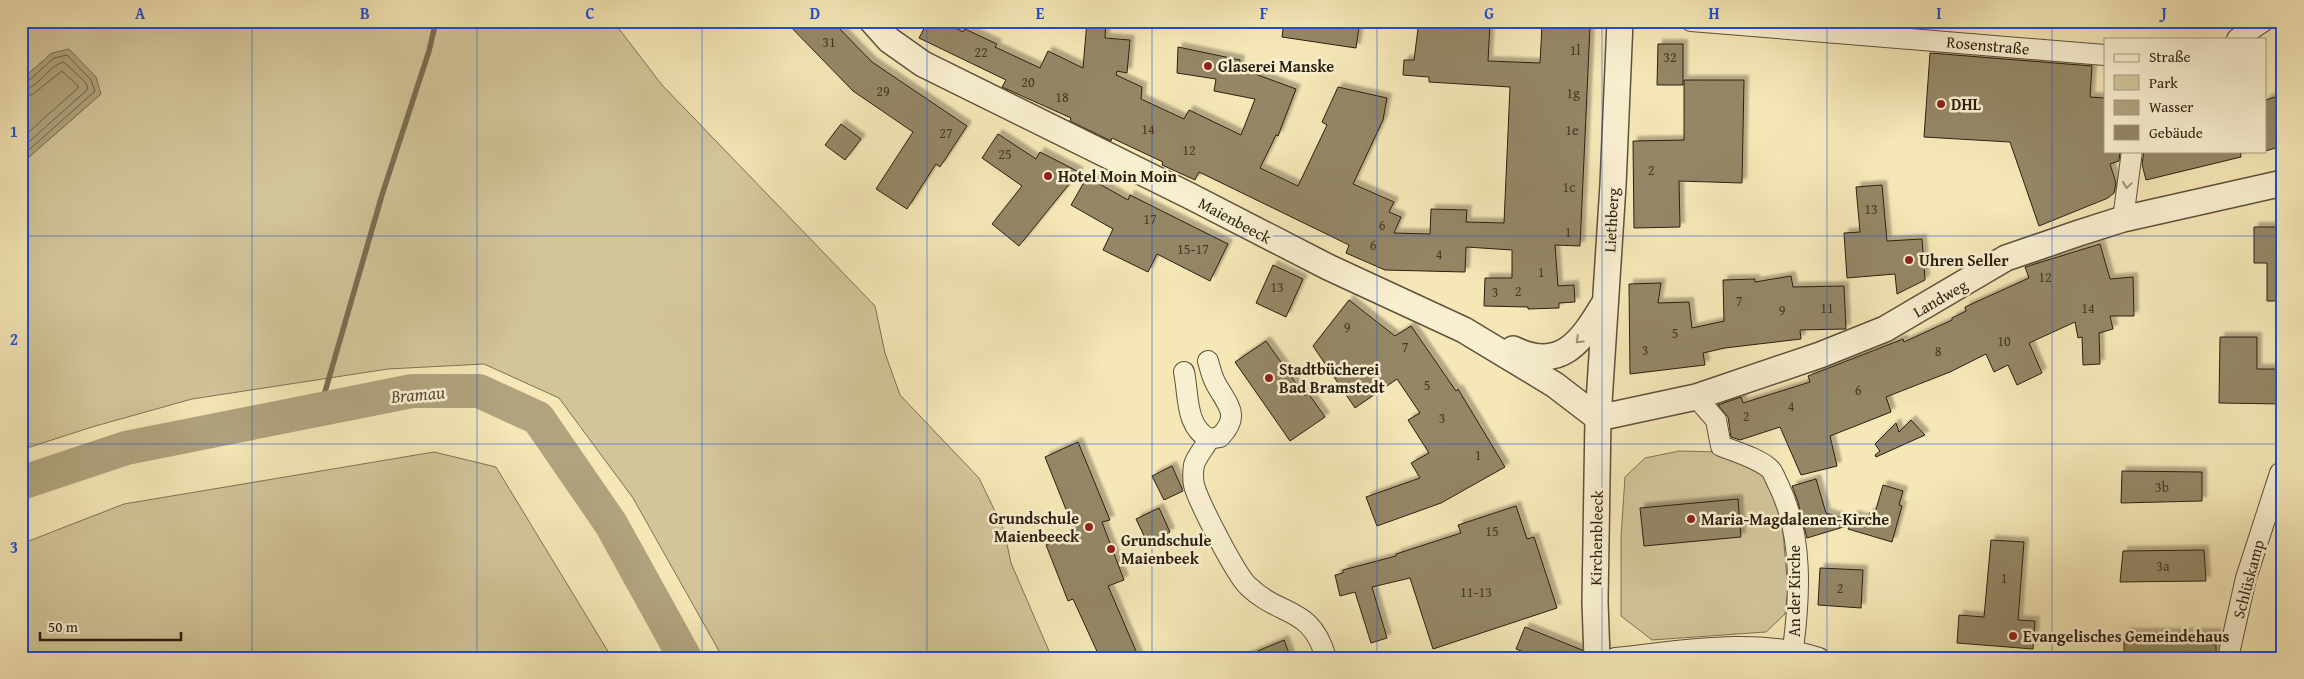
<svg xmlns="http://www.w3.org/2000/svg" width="2304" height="679" font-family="'Gentium Book Plus',serif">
<defs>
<filter id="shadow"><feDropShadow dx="4.5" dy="-4.5" stdDeviation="1" flood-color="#0004"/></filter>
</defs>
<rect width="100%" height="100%" fill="#f5e7b6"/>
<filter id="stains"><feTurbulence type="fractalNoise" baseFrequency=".004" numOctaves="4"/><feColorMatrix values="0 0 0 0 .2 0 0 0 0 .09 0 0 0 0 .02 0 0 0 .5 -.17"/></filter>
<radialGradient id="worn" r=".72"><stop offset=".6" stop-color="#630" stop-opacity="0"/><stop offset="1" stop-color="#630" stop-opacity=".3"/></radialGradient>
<path fill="#d3c59a" stroke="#7f7255" d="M28,21h585l49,64 213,221 10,47 15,42 79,83 25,52 7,33 41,95h-329l-90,-160 -74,-100 -75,-34 -96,5 -196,30 -100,28 -71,23v-286l80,-70 -49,-41 -31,27v-42l7,-6z
M1679,451l41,1 24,7 22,18 14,21 8,92 -3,24 -19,18 -114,8 -31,-24v-79l4,-60 20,-19z
M434,452l62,15 116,191h-591v-114l103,-40z"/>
<path fill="#b0a37e" stroke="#7b6e52" d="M69,49l27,28 5,17 -80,70v-84l31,-27z"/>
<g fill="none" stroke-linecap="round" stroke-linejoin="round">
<path stroke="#6e6147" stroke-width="1" d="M21,84l5,-1 28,-25 13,-3 24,25 4,11 -74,66
M21,90c18,-1 26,-24 43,-28l22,21 2,6 -67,60
M21,98l12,-4 29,-23 17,16 -58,52"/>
<path stroke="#7b6e52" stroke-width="5.5" d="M320,409l62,-214 47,-144 7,-30"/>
<path stroke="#b0a37e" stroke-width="34" d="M21,483l105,-35 286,-57h67l59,27 73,106 74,134"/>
</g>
<path fill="#948766" stroke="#2b1f10" filter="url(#shadow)" d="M785,21h47l40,41 95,64 -27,41 -4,-3 -29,45 -31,-20 37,-57 -60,-41z
M928,21h15l20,11 2,-3 32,15 -2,3 45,21 8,-17 35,17 4,-47h19l-1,17 25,2 -3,33 -10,-2 -1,4 26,12 -1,12 43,20 5,-9 52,25 14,-36 -41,-8 2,-12 -39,-6 1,-26 62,13 -1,8 57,21 -18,47 -2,-1 -16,33 38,18 29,-61 -5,-3 16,-35 49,11 -4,22 -30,64 41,18 -5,10 12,5 -7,16 36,1 1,-25 36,1 -1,12 38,1 6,-136 -81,-5v-5l-26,-2 1,-15h10l5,-39 71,3 -2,37 52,2 2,-38 48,2 -10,219 -25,-1 3,41 16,-1 1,17 -16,1v5l-31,1v-2l-44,-1 1,-28h27v-28l-46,-3 -1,25 -80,-2 -39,-17 3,-8 -150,-73 -4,8 -33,-15 1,-3 -51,-24 -1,3 -41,-20 1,-3 -69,-31 4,-7 -87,-42z
M1284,21h76l-4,27 -74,-11z
M1658,44h25v41h-26z
M1930,53l162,13 -2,31 15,1v53h15l-1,10 -9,3 6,19 -2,10 -6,5 -69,28 -29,-84 -86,-5z
M1684,80h60l-2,103 -63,-2 1,46 -46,1 -1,-87 51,-1z
M2283,95v51l-18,5v-51z
M841,124l20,15 -16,21 -20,-15z
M998,134l38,25 4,-7 39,20 -60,74 -27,-22 30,-38 -40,-28z
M2144,151h96l1,6 -95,23 -4,-16z
M1087,177l41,23 2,-5 98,49 -18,37 -53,-27 -9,18 -45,-22 10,-21 -42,-24z
M1882,185l5,56 35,-2 3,41 -28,14 -2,-20 -48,4 -3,-45 16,-1 -4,-45z
M2254,227h29v74h-16v-38h-13z
M2100,244l10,35 23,-2 1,39h-24l3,13 -14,4 1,31 -17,1 -1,-28 -4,1 -3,-16 -46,21 13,30 -25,12 -9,-20 -14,7 -8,-18 -36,18 -64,25 5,15 -61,24 7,30 -36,9 -21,-48 -40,13 -9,-3 -3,-20 -10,-12 23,-8 2,6 67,-21 -2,-6 95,-37 1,3 48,-22v-2l14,-7 -1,-4 64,-29 -4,-11z
M1273,265l30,14 -17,38 -30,-14z
M1791,276l2,11 51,-1 2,43 -46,1 1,9 -76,9 -22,5 2,12 -75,9 -1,-90 32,-1 -3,20 31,-1 3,26 32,-7 -1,-41 32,-1v3z
M1349,300l46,36 16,-10 45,65 2,-2 47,78 -64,36 -64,23 -11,-29 54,-19 -9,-15 18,-10 -21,-33 12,-7 -23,-34 -42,29 -42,-62z
M2220,337h37v32h26v35l-64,-1z
M1266,341l39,55 3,-3 17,24 -35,24 -55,-79z
M1911,420l14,15 -49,22 -1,-2 5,-4 -5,-7 21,-21 3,9z
M1078,442l32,78 -8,2 22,58 -16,6 31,72h-39l-27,-59 -5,2 -22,-56 29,-13 -30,-75z
M1172,466l11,25 -19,9 -12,-24z
M2122,471l80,1v29l-81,2z
M1816,479l10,34 25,8 2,-6 14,4 3,-7 5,1 8,-28 20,6 -4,14 3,1 -10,36 -44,-13 2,-4 -43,13 -9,-36 -6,-16z
M1738,499l3,38 -97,9 -4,-38z
M1516,506l11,33 7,-2 23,71 -124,41 -23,-71 -38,9 15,51 -16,5 -16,-51 -15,4 -5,-21 8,-2v-3l53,-14v-2l65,-21 -3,-8z
M1159,508l11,24 -22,12 -12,-25z
M1991,540l33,2 -6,78 17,1 -2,28 -76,-6 2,-28 25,2z
M2204,550l2,31 -86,1 3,-31z
M1820,568l43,2 -2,38 -43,-3z
M1525,627l57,23 1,8h-45l-22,-9z
M2124,633h92v25h-92z
M1284,640l7,18h-50z"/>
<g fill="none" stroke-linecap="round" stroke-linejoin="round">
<defs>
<path id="minor" d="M1691,21l414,34
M2237,39l27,-18
M2123,219l9,-68
M1208,361c2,7 4,16 8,23 12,22 25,31 4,53l-11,2c-4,8 -13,18 -15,26 -1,5 -1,15 0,20 4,16 42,90 54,101 33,32 63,19 78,72
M1184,372c5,24 1,54 25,67
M1696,397l20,23 5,26c15,6 37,12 49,23 4,4 6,12 9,17 24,50 21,110 14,163
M1615,658c67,-7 139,-21 204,0
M2228,658l18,-80 34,-105 3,1"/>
<path id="tertiary" d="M872,21l17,19 34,24 267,132 138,71 136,63 91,55 43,33
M1513,349c48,23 68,-7 91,-45
M1598,418l98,-21 124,-42 65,-26 121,-71 73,-25 44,-14 160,-36
M1597,658l-2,-56 3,-184 15,-233 7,-164"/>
</defs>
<use href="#minor" stroke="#5e513a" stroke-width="22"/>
<use href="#tertiary" stroke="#5e513a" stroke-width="28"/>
<use href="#minor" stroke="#f8efd0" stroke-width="20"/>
<use href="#tertiary" stroke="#f8efd0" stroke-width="25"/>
</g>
<defs><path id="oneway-chevron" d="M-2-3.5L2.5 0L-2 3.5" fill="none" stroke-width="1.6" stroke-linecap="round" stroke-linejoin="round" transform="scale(1.25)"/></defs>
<g stroke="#9c917a">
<use href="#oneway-chevron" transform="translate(2127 185) rotate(98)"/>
<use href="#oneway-chevron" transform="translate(1579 340) rotate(137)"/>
</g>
<path fill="none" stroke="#1d4ed8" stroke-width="1" stroke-opacity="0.55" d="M252,21v637M477,21v637M702,21v637M927,21v637M1152,21v637M1377,21v637M1602,21v637M1827,21v637M2052,21v637M21,236h2262M21,444h2262"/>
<g fill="#8f2418" stroke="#f8efd0" stroke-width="2">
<circle cx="1208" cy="66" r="5"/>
<circle cx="1941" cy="104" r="5"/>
<circle cx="1048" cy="176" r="5"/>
<circle cx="1909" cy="260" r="5"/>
<circle cx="1269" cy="378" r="5"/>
<circle cx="1691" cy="519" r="5"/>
<circle cx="1089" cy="527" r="5"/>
<circle cx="1111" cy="549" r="5"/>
<circle cx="2013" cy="636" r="5"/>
</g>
<g text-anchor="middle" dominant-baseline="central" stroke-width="5" stroke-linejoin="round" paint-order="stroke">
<g font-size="14" fill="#453926">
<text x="829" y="42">31</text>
<text x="1575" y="50">1l</text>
<text x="981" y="52">22</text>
<text x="1670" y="57">32</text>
<text x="1028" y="82">20</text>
<text x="883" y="91">29</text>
<text x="1573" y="93">1g</text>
<text x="1062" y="97">18</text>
<text x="1148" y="129">14</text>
<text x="1572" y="130">1e</text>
<text x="946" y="133">27</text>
<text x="1189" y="150">12</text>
<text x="1005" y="154">25</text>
<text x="1651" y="170">2</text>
<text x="1569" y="187">1c</text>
<text x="1871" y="209">13</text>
<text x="1150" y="219">17</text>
<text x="1382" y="225">6</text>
<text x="1568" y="232">1</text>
<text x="1373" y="245">6</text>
<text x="1193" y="249">15-17</text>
<text x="1439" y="254">4</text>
<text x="1541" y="272">1</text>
<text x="2045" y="277">12</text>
<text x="1277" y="287">13</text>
<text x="1518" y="291">2</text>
<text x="1495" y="292">3</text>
<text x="1739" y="301">7</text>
<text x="1827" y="308">11</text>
<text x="2088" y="308">14</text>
<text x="1782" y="310">9</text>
<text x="1347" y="327">9</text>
<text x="1675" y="333">5</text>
<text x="2004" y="341">10</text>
<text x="1405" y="347">7</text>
<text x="1645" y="350">3</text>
<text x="1938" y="351">8</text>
<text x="1427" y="385">5</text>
<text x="1858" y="390">6</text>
<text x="1791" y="406">4</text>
<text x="1746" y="416">2</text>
<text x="1442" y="418">3</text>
<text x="1478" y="455">1</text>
<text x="2162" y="487">3b</text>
<text x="1492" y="531">15</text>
<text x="2163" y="566">3a</text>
<text x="2004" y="578">1</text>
<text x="1840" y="588">2</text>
<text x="1476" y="592">11-13</text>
</g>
<g font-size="16" fill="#2b1f10" stroke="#f8efd0">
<text transform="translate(1988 45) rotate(5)">Rosenstraße</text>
<text transform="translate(1235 220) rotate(28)">Maienbeeck</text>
<text transform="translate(1611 220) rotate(-87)">Liethberg</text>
<text transform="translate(1940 298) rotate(-30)">Landweg</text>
<text transform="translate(1596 538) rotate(-89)">Kirchenbleeck</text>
<text transform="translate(2248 579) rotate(-75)">Schlüskamp</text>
<text transform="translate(1794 591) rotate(-90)">An der Kirche</text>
</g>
<g font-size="16" font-weight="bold" fill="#2b1f10" stroke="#f8efd0" text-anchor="start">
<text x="1218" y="66">Glaserei Manske</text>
<text x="1951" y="104">DHL</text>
<text x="1058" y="176">Hotel Moin Moin</text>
<text x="1919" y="260">Uhren Seller</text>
<text x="1279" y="369">Stadtbücherei<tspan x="1279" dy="18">Bad Bramstedt</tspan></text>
<text x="1079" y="518" text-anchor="end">Grundschule<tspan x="1079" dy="18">Maienbeeck</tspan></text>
<text x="1701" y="519">Maria-Magdalenen-Kirche</text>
<text x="1121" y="540">Grundschule<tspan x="1121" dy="18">Maienbeek</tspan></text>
<text x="2023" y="636">Evangelisches Gemeindehaus</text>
</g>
<g font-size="18" font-style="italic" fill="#5a4d36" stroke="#f8efd0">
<text transform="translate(418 394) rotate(-5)">Bramau</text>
</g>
</g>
<rect width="2304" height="679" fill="none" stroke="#f5e7b6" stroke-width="55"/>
<rect x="2104" y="38" width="162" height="115" fill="#f8efd0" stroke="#a69c83"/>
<rect x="2114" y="54" width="25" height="8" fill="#f8efd0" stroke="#a69c83"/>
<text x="2149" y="62" font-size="15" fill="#2b1f10">Straße</text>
<rect x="2114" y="75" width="25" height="15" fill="#d3c59a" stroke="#a69c83"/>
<text x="2149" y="88" font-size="15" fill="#2b1f10">Park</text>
<rect x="2114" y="100" width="25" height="15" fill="#b0a37e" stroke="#a69c83"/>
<text x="2149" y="112" font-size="15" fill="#2b1f10">Wasser</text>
<rect x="2114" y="125" width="25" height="15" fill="#948766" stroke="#a69c83"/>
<text x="2149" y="138" font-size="15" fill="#2b1f10">Gebäude</text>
<path d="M40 632v8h141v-8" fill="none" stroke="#2b1f10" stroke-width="2.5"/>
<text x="48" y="632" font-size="15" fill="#2b1f10" stroke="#f8efd0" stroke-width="4" paint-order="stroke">50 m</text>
<rect x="28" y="28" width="2248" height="624" fill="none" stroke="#1d4ed8" stroke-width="2"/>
<g font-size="16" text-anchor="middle" font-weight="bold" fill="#1d4ed8">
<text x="140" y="19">A</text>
<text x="365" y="19">B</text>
<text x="590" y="19">C</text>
<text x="815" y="19">D</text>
<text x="1040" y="19">E</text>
<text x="1264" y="19">F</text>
<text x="1489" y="19">G</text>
<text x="1714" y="19">H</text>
<text x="1939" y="19">I</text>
<text x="2164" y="19">J</text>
<text x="14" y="137">1</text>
<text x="14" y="345">2</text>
<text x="14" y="553">3</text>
</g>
<rect width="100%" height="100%" filter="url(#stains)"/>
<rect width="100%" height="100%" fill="url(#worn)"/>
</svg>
